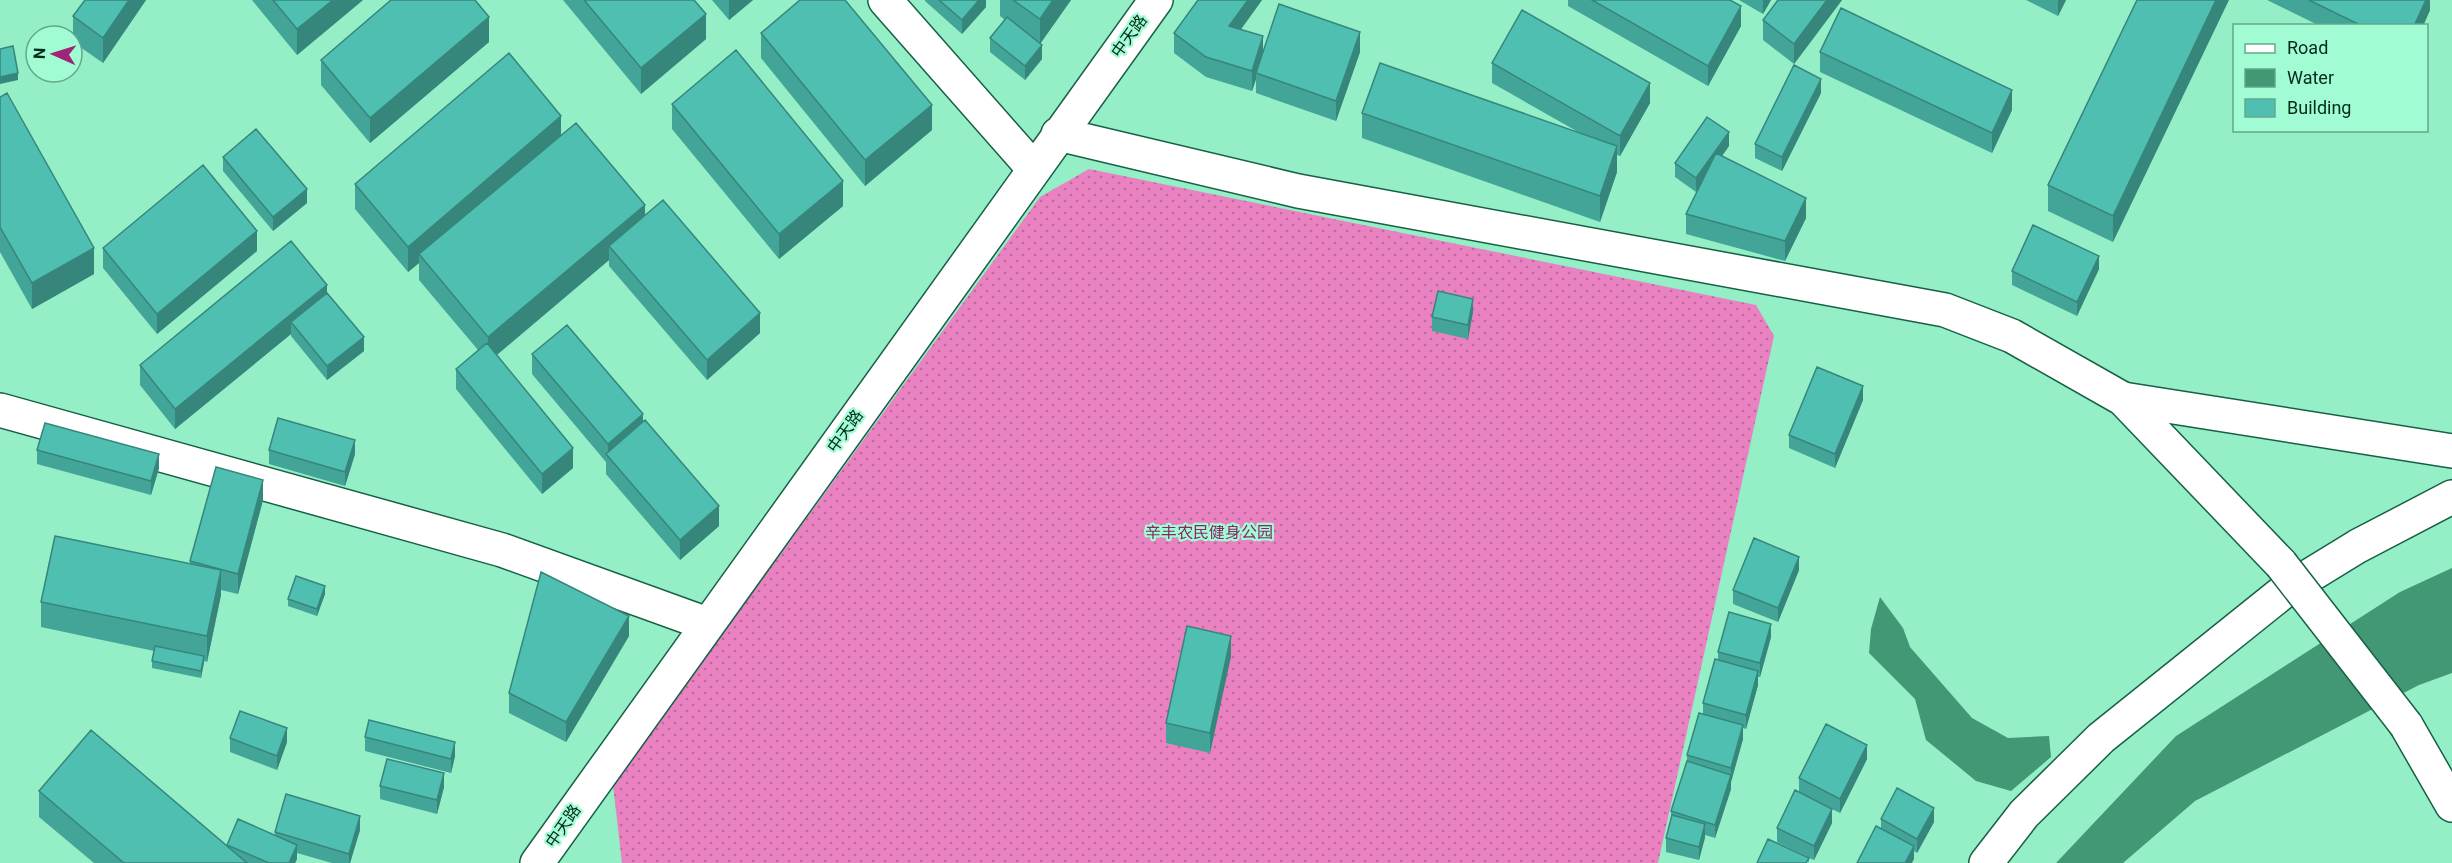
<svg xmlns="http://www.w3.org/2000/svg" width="2452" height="863" font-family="Roboto,'Noto Sans SC',sans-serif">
<defs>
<pattern id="grass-dots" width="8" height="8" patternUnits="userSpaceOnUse" patternTransform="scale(1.5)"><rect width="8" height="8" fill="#ea81c1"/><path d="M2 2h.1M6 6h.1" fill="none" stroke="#bb6a9c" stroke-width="1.8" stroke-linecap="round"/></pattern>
</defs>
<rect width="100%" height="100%" fill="#94eec6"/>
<path fill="url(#grass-dots)" d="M1089,169l667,136 18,31 -116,527h-1036l-9,-78 427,-588z"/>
<path fill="#429774" d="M2452,568v105l-33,12 -224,116 -72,62h-67l120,-127 224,-144z
M1880,597l23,31 7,19 62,71 36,20 41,-2 2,21 -40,34 -35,-10 -50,-41 -11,-41 -46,-46 2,-24z"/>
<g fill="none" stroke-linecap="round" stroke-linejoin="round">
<defs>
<path id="minor" d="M885,0l148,168
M2123,399l329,52
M0,410l502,140 205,74
M1986,863l38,-49 77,-76 182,-146 75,-46 94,-49"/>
<path id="major" d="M1058,134l240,57 647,119 67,26 111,63 158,165
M2406,725l46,80
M537,863l619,-863"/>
</defs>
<use href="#minor" stroke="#176046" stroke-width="36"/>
<use href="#major" stroke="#176046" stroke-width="36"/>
<use href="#minor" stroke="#fff" stroke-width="33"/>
<use href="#major" stroke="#fff" stroke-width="33"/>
<defs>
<path id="major-bridge" d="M2281,564l125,161"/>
</defs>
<use href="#major-bridge" stroke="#176046" stroke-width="36" stroke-linecap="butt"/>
<use href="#major-bridge" stroke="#fff" stroke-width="33"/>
</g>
<path fill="#43a498" d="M85,0h61l-43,63 -30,-21v-26z
M252,0h111l-66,55z
M563,0h131l12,39 -65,55z
M712,0h41l-24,20z
M925,0h61v7l-24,27 -37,-33z
M1000,0h71l-31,44 2,15 -17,21 -35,-28v-14l15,-18 -5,-4z
M1262,0l-21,29 22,23h97l-24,69 -80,-28v-14l-4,12 -46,-14 -32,-24v-20z
M1568,0h162l11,26 -33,60 -140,-80z
M1739,0h32l-8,14z
M1778,0h64l-48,64 -31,-24v-20z
M2026,0h40l-8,16z
M2137,0l-24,242 -65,-31v-26z
M2267,0h163v10l-7,16h-103z
M761,33l171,97 -67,56 -104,-128z
M489,42l-119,101 -49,-58v-25z
M1820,52l192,58 -20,43 -172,-81z
M1492,63l158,40 -30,53 -3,-1v17l-17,50 -238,-84v-25l218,20 -88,-50z
M1821,93l-39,78 -27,-13v-14z
M0,97l94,177 -62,35 -32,-57z
M672,104l171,102 -64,53 -107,-130z
M561,135l84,81 115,117 -53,47 -98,-114v-6l-112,95 76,113 -31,26 -86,-105v-20l22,-19 -59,-70v-17l-11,9 -53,-63v-25z
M1729,146l-7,10 84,62 -21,43 -99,-27v-20l12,-25 -2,3 -21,-15v-14z
M223,157l84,46 -34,28 -50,-60z
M103,248l154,3 -100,83 -54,-66z
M2099,269l-22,47 -65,-31v-14z
M327,293l37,58 -37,29 -36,-44v-2l-116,95 -35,-44v-20z
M1473,312l-5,27 -36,-8v-14z
M532,354l111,68 76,104 -39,34 -74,-86v-12l-74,-88z
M1863,400l-28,68 -46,-20v-13z
M37,450l122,18 -8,27 -114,-31z
M269,450l86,4 -10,32 -76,-22z
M263,500l-25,94 -17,-4v5l-14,67 -3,-1 -3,17 -49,-10v-7l2,-10 -113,-24v-25l149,-38v-3z
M1799,570l-21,52 -45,-18v-14z
M325,594l-8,22 -29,-10v-7z
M629,636l-63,106 -57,-29v-20z
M1771,637l-11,40h-2v8l-12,44 -3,-1v11l-12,43v7l-16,49 -10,-3 -6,25 -33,-8v-14l5,-18v-9l16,-49v-7l16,-41v-11l15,-43v-8z
M1231,656l-21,97 -44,-10v-20z
M365,737l90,19 -4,17 -86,-22z
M230,738l57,4 -10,28 -47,-18z
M1867,759l-27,54 -8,-4v14l-18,37 -5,-2v5l-3,-7 -29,-14v-14l22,-36v-14z
M380,786l64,1 -7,27 -57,-15z
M39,791l188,55v-1l48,-10v-3l85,-2 -10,33h-18l-35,-10v6l-2,4h-201l-55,-46z
M1881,819l53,3 -17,31 -3,-2v8l-33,-30z"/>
<path fill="#37867c" d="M129,0h17l-43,63v-25z
M333,0h30l-66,55v-26z
M729,0h24l-24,20z
M979,0h7v7l-24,27v-14z
M1053,0h18l-31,44v-25z
M1248,0h14l-33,46v-20z
M1763,0h8l-8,14z
M1827,0h15l-48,64v-20z
M2058,0h8l-8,16z
M2216,0h13l-116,242v-26z
M2426,0h4v10l-7,16h-9z
M1741,6v20l-33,60v-20z
M706,14v25l-65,55v-26z
M489,17v25l-119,101v-25z
M1360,32v20l-24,69v-20z
M1263,36v20l-7,17v6l-4,12v-20z
M1042,45v14l-17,21v-14z
M18,73v7l-18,4v-7z
M1821,79v14l-39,78v-14z
M1650,83v20l-30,53v-20z
M2012,90v20l-20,43v-20z
M932,105v25l-67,56v-26z
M561,116v25l-142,113v9l-11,9v-25z
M1729,132v14l-33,46v-14z
M1617,146v26l-17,50v-26z
M843,181v25l-64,53v-25z
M307,189v14l-34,28v-14z
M1806,198v20l-21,43v-20z
M645,205v26l-36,15v14l-121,102v-25z
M257,231v20l-100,83v-20z
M94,248v26l-62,35v-26z
M2099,256v13l-22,47v-14z
M327,285v20l-36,17v12l-116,95v-20z
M1473,299v13l-5,27v-14z
M760,313v20l-53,47v-20z
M364,337v14l-37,29v-14z
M1863,386v14l-28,68v-14z
M643,414v20l-35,22v-12z
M355,440v14l-10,32v-14z
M573,448v20l-31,26v-20z
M159,454v14l-8,27v-14z
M263,480v20l-25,94v-20z
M719,506v20l-39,34v-20z
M1799,557v13l-21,52v-14z
M221,570v25l-14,67v-26z
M325,586v8l-8,22v-7z
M629,616v20l-63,106v-20z
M1771,624v13l-11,40v-14z
M1231,636v20l-21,97v-20z
M204,656v7l-3,15v-7z
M1758,671v14l-12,44v-14z
M1743,725v14l-12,43v-14z
M287,728v14l-10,28v-14z
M455,742v14l-4,17v-14z
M1867,745v14l-27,54v-14z
M444,773v14l-7,27v-14z
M1731,775v14l-16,49v-13z
M1934,808v14l-17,31v-14z
M1832,809v14l-18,37v-14z
M360,816v14l-10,33h-1v-9z
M1705,824v14l-6,22v-13z
M297,845v14l-2,4h-6z
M1914,846v13l-2,4h-7z"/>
<path fill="#4ebfb1" stroke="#37867c" stroke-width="1.5" d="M85,0h44l-26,38 -30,-22z
M273,0h60l-36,29z
M391,0h84l14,17 -119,101 -49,-58z
M584,0h110l12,14 -65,54z
M800,0h45l87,105 -67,55 -104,-127z
M939,0h40l-17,20z
M1013,0h40l-13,19z
M1198,0h50l-19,26 34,10 -11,35 -46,-14 -32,-24z
M1592,0h138l11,6 -33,60z
M1778,0h49l-33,44 -31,-24z
M2137,0h79l-103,216 -65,-31z
M2309,0h117l-12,26h-52z
M1279,4l81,28 -24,69 -80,-28z
M1841,8l171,82 -20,43 -172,-81z
M1522,10l128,73 -30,53 -128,-73z
M1007,17l35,28 -17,21 -35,-28z
M13,46l5,27 -18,4v-28z
M736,50l107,131 -64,53 -107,-130z
M509,53l52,63 -153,131 -53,-63z
M1380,63l237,83 -17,50 -238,-83z
M1794,65l27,14 -39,78 -27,-13z
M7,93l87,155 -62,35 -32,-56v-130z
M1707,117l22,15 -33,46 -21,-15z
M576,123l69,82 -157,132 -69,-83z
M256,129l51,60 -34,28 -50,-60z
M1716,153l90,45 -21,43 -99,-27z
M203,165l54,66 -100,83 -54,-66z
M663,200l97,113 -53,47 -98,-114z
M2033,225l66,31 -22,46 -65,-31z
M291,241l36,44 -152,124 -35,-44z
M1438,291l35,8 -5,26 -36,-8z
M327,293l37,44 -37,29 -36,-44z
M567,325l76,89 -35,30 -76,-90z
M487,343l86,105 -31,26 -86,-105z
M1817,367l46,19 -28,68 -46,-19z
M278,418l77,22 -10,32 -76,-22z
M645,420l74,86 -39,34 -74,-86z
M45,423l114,31 -8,27 -114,-31z
M216,467l47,13 -25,94 -48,-13z
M55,536l166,34 -14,66 -166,-34z
M1754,538l45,19 -21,51 -45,-18z
M541,572l88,44 -63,106 -57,-29z
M296,576l29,10 -8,23 -29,-10z
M1729,612l42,12 -11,39 -42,-11z
M1187,626l44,10 -21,97 -44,-10z
M155,646l49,10 -3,15 -49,-10z
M1715,659l43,12 -12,44 -43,-12z
M240,711l47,17 -10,28 -47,-18z
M1699,713l44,12 -12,43 -44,-13z
M369,720l86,22 -4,17 -86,-22z
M1826,724l41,21 -27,54 -41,-21z
M91,730l156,133h-123l-85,-72z
M387,759l57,14 -7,27 -57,-14z
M1687,761l44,14 -16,50 -44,-14z
M1897,788l37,20 -17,31 -36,-20z
M1795,790l37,19 -18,37 -37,-18z
M286,794l74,22 -11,38 -74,-22z
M1672,815l33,9 -6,23 -33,-9z
M238,819l59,26 -8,18h-20l-42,-18z
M1876,826l38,20 -9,17h-48z
M1768,839l41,19 -3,5h-49z"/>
<g text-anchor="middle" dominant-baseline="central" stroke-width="4.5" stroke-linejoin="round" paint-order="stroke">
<g font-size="16" fill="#032b1d" stroke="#a1fcd3">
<text transform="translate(1129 36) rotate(-54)">中天路</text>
<text transform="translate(845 431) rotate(-54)">中天路</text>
<text transform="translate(563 826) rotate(-55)">中天路</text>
</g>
<g font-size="16" fill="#8a2469" stroke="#a1fcd3">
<text x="1209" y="532">辛丰农民健身公园</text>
</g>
</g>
<rect x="2233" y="24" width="195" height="108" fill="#a1fcd3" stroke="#62a88a" stroke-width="1.5"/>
<rect x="2245" y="44" width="30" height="9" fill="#ffffff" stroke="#62a88a" stroke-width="1.5"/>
<text x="2287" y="54" font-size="18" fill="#032b1d">Road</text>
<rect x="2245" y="69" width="30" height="18" fill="#429774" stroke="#62a88a" stroke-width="1.5"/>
<text x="2287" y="84" font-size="18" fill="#032b1d">Water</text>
<rect x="2245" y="99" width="30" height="18" fill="#4ebfb1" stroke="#62a88a" stroke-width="1.5"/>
<text x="2287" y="114" font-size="18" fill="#032b1d">Building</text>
<g transform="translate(54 54) rotate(273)"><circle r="28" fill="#a1fcd3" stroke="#62a88a" stroke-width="1.5"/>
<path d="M0-4.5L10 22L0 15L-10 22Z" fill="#9f2378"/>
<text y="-9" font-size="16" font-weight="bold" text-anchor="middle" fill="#032b1d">N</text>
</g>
</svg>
